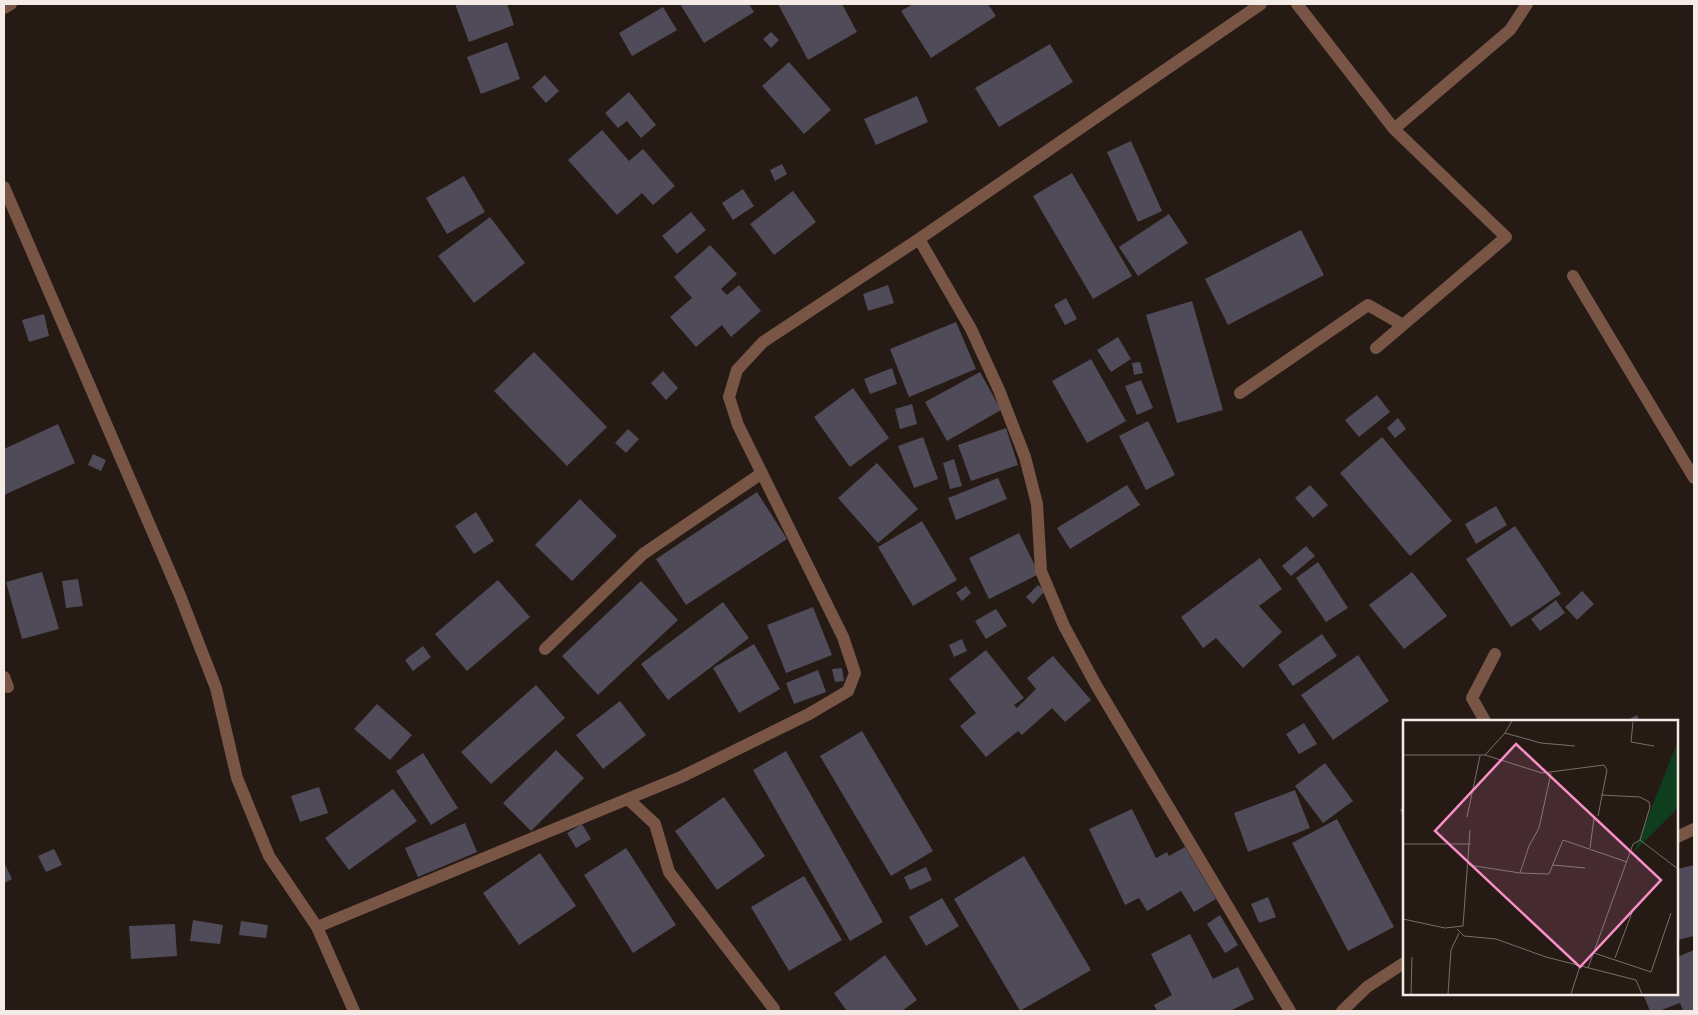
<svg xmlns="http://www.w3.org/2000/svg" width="1698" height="1015" font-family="Manrope,sans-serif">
<rect width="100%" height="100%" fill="#261a14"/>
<path fill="#4f4b58" d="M455,4h52l7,21 -45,17z
M680,4h69l5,8 -50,31z
M778,4h64l15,28 -49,28z
M913,4h75l8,12 -65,42 -30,-47z
M663,7l14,23 -45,26 -13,-23z
M771,32l8,8 -8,8 -8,-9z
M507,42l13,37 -39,15 -14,-37z
M1050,44l23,38 -74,45 -24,-39z
M789,62l42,48 -27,24 -42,-48z
M545,75l14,16 -13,12 -14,-16z
M629,92l27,33 -15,13 -14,-17 -9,7 -13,-15z
M917,96l11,26 -52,23 -12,-26z
M602,130l27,31 14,-12 32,37 -22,19 -11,-12 -25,22 -49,-55z
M1131,141l31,70 -24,11 -31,-70z
M782,164l5,10 -12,7 -5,-11z
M1072,173l60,103 -39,23 -60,-103z
M464,176l21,36 -38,22 -21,-36z
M743,189l11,17 -21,14 -11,-17z
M793,191l23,31 -42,33 -24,-31z
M691,212l15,18 -29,24 -15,-18z
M1169,214l19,29 -50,33 -19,-29z
M490,217l35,46 -51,40 -36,-47z
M1301,230l23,45 -96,50 -23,-46z
M710,245l27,29 -16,15 6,6 12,-10 22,26 -30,26 -9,-12 -26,22 -26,-30 22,-19 -18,-21z
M888,285l6,18 -26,8 -5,-17z
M1066,298l11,21 -12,6 -11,-20z
M1192,301l31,109 -46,13 -31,-108z
M44,314l5,22 -20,6 -7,-22z
M956,322l20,47 -67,28 -19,-48z
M1118,337l13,22 -20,13 -14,-22z
M534,352l73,75 -40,39 -73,-75z
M1091,359l35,62 -39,22 -35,-62z
M1140,362l3,11 -9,2 -2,-12z
M892,368l5,16 -27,10 -6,-15z
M663,371l15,17 -12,12 -15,-17z
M980,372l21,38 -54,31 -22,-39z
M1141,380l12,28 -16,7 -12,-29z
M853,388l36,50 -39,29 -36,-50z
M1377,395l13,17 -31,25 -14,-17z
M912,404l5,20 -17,5 -5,-20z
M1398,418l8,11 -11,9 -8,-10z
M1148,421l27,54 -29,15 -27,-54z
M58,424l17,39 -71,32v-46z
M1006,428l12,37 -47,16 -13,-36z
M628,429l11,10 -13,14 -11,-10z
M923,437l15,42 -24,9 -16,-42z
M1382,437l70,84 -42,35 -70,-83z
M93,454l13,6 -5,11 -13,-6z
M954,459l8,27 -12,3 -7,-26z
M877,463l41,46 -40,34 -40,-45z
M998,478l9,21 -51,21 -8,-22z
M1127,485l13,20 -70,44 -13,-21z
M1310,485l18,20 -15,13 -18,-20z
M757,492l30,47 -101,66 -30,-46z
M580,499l37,37 -45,45 -37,-36z
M1496,506l11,19 -31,19 -11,-20z
M476,512l18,29 -20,13 -19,-28z
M922,521l35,59 -44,26 -35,-59z
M1515,526l46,68 -50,33 -45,-68z
M1019,533l20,41 -50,25 -20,-41z
M1306,546l9,10 -24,20 -9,-10z
M1260,558l22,31 -23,17 23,26 -39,36 -27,-30 -13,10 -22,-31z
M1318,562l30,46 -22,14 -30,-44z
M42,572l17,57 -37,10 -16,-57z
M1412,572l35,44 -43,33 -35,-44z
M78,579l5,27 -17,2 -4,-27z
M498,580l32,37 -63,54 -32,-37z
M641,581l37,39 -80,75 -36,-39z
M1038,585l7,6 -12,13 -7,-7z
M966,586l5,7 -9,8 -6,-8z
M1582,591l12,13 -17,16 -12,-13z
M1556,600l9,13 -25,18 -9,-12z
M723,602l26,36 -81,62 -27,-36z
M813,607l19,48 -46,18 -19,-48z
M996,609l11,17 -21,13 -11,-18z
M1322,634l15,22 -44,30 -15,-21z
M962,639l5,12 -13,6 -5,-12z
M754,644l26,45 -41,24 -26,-45z
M423,646l8,11 -18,14 -8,-11z
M986,650l38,48 -10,7 3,3 19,-19 -9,-11 26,-22 38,44 -26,22 -13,-14 -30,27 -4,-4 -32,26 -26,-31 16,-13 -27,-34z
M1358,655l31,46 -56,39 -32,-45z
M842,668l2,13 -9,1 -3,-13z
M818,670l8,22 -32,12 -8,-21z
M536,685l29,33 -74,66 -30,-32z
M620,701l26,34 -43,34 -27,-34z
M377,704l35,31 -22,25 -36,-31z
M1637,715l3,6h-15z
M1304,723l13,21 -18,10 -13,-20z
M862,731l71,120 -42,25 -71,-120z
M556,750l28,28 -53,53 -28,-28z
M786,751l97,171 -33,19 -97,-171z
M423,753l35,55 -27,17 -35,-54z
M1325,763l28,38 -30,22 -28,-37z
M319,787l9,26 -28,9 -9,-26z
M393,789l24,32 -68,49 -24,-32z
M1295,790l15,38 -62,24 -14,-39z
M724,797l41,59 -48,34 -42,-59z
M1404,808v13l-4,-12z
M1132,809l24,49 11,-6 2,4 16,-9 31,52 -22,13 -13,-21 -34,20 -8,-13 -14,7 -36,-76z
M1337,819l57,108 -46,24 -56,-108z
M465,823l12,29 -59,25 -13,-29z
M582,824l9,15 -15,9 -9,-15z
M626,848l50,77 -43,28 -49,-78z
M54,849l8,16 -16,7 -8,-16z
M540,853l36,53 -57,39 -36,-52z
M1024,856l67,114 -71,41 -66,-112z
M4,862l8,17 -8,4z
M1694,865v71l-17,4v-71z
M926,867l6,13 -22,10 -6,-13z
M804,876l38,64 -53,31 -38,-64z
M1268,897l8,20 -17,6 -8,-19z
M942,898l17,28 -33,20 -17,-29z
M1220,915l18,30 -13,8 -18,-29z
M193,920l30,5 -3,19 -30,-3z
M241,921l27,4 -2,13 -27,-3z
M175,924l2,32 -46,3 -2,-33z
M1190,934l23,45 25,-12 16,32 -24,12h-73l-3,-6 18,-10 -21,-41z
M1694,950v61h-11l-3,-8 -21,8h-9l-7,-17h34v-37z
M885,955l32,45 -15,11h-55l-13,-18z"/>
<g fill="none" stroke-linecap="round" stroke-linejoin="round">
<path stroke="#785545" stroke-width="12" d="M1376,348l130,-111 -25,-24
M1240,393l128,-88 35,20
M1485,721l-13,-23 23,-44"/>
<path stroke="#785545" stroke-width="12" d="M1261,4l-342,235 52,90 28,61 26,67 12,47 4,67 23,55 32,59 194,326
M1297,4l97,125 87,84
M4,8l7,-4
M1394,129l116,-99 17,-26
M4,187l175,406 37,95 21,90 32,78 48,71 37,84
M1573,276l121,202
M545,649l98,-95 119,-81
M4,677l4,10
M628,799l27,25 14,48 105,137
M1677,837l17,-8
M317,927l364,-150 128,-63 39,-23 7,-18 -12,-36 -105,-212 -9,-28 8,-27 26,-28 156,-103
M1342,1011l25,-24 37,-24"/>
</g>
<g transform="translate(1403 720)">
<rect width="275" height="275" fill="#261a14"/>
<path d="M275,21v67l-44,44z" fill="#0f3e1f"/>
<path fill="none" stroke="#786e68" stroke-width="1" d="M230,2l-2,20 23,4M102,13l36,10 34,3M0,35h82l20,-22 7,-12M82,35l57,18 62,-8 3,5 -9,46M64,97l13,-61M237,120l38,29M0,124h68M187,128l4,-30M66,145l51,8 9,-27 10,-18 12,-55M150,145l32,3M117,153l29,1 14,-34 64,22M0,199l42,9 18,-2 7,-96M54,209l7,7 32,3 50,18 90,23 6,14M191,233l57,19 20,-59M212,238l19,-51M185,248l45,-124 7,-4 10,-33 -1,-5 -9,-5 -39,-2M8,274l1,-37M45,274l3,-44 8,-17M168,274l9,-28"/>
<path fill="#fa8fc8" fill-opacity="0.15" stroke="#fa8fc8" stroke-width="2.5" d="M113,24l145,136 -81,87 -145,-136z"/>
<rect width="275" height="275" fill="none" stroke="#f4ebe7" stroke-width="2.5"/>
</g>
<rect width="1698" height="1015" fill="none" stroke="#f4ebe7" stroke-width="10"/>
</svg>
